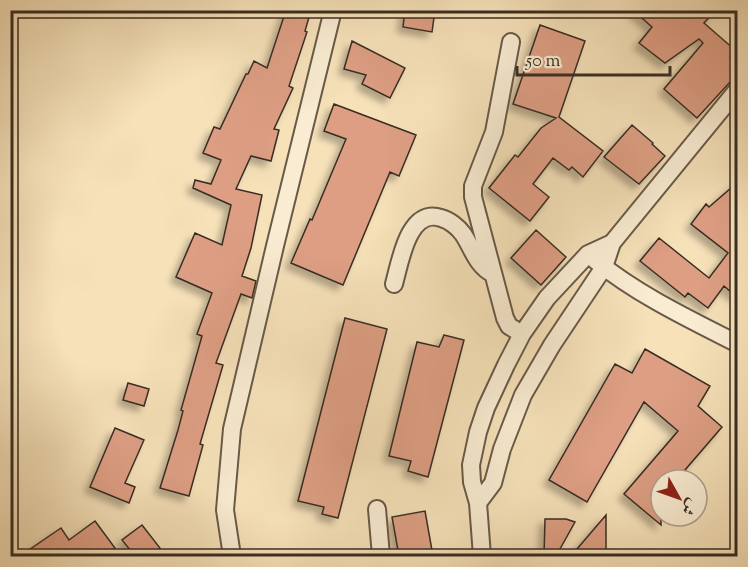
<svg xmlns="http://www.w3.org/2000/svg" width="748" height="567" font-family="'Sorts Mill Goudy',Amiri,serif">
<defs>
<filter id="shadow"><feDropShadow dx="-5.5" dy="5.5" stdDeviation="3" flood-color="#0004"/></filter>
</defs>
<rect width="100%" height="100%" fill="#f6e1b9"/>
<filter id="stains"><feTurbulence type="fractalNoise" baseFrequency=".00333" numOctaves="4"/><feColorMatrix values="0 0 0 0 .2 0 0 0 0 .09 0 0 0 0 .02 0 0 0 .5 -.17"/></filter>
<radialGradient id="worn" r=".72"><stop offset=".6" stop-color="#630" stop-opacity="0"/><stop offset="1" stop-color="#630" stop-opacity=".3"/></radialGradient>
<path fill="#dd9e83" stroke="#382d24" stroke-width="1.5" filter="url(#shadow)" d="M286,10h25l-6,21 2,1 -18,54 4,2 -19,41 5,1 -8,31 -20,-5 -15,33 26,6 -11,53 -9,28 14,5 -4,17 -11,-4 -25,69 7,2 -23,79 3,1 -14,51 -29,-8 18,-58 5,-19 -2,-1 21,-74 -5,-2 15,-41 -36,-16 19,-44 27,12 9,-40 -38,-17 2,-8 16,4 10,-24 -18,-7 11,-26 6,2 26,-55h2l6,-13 13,7z
M405,10h30l-3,22 -29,-5z
M633,10h83l-12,13 31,27 -5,6 8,6v16l-8,4 -33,36 -33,-29 39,-46 -4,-4 -34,24 -26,-20 13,-16z
M540,25l45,16 -26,76 44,34 -20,26 -11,-10 -3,3 -16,-12 -20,26 16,13 -19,24 -41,-33 26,-33 3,2 23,-29 15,-10 -43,-14z
M352,41l53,27 -15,30 -28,-14 4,-9 -22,-6z
M334,104l82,31 -17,41 -9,-4 -47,113 -52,-22 19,-44 2,1 34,-81 -22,-8z
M632,125l21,18 -1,1 13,12 -26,28 -35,-27z
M738,182v116l-14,-12 -16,22 -20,-15 -3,4 -45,-36 19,-23 50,40 19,-25 -37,-29 15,-20 3,3z
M536,230l30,27 -25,28 -30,-27z
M345,318l42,11 -49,189 -16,-4 2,-7 -26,-6z
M444,335l20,5 -36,137 -20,-6 3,-10 -22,-5 28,-114 22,5z
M645,349l65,37 -12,20 24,21 -37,43 12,10h-36v45l-37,-31 54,-63 -34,-29 -57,100 -38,-22 66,-116 17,9z
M128,383l21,6 -5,17 -21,-6z
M115,428l29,12 -19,43 10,4 -6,16 -39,-16z
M425,511l8,45h-34l-7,-39z
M606,515v41h-35z
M545,519h21l9,3 -19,34h-12z
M95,521l20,27 -12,8h-15l-5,-6 -4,3 2,3h-61l41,-28 8,12z
M142,525l18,23 -11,8h-14l-13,-16z"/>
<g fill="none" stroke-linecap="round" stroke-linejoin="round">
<defs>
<path id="minor" d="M511,42l-17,90 -21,54v11l32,121 4,8 13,8
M595,260c43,35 94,59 143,84
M394,284c6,-21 14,-77 47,-66 8,2 17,9 22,16 10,15 13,31 30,40
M478,503l15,-20 9,-34 21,-54 29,-50 52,-78 8,-24 126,-154
M377,509l4,47
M232,556l-7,-46 7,-81 43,-183 58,-236
M482,556l-4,-53 -6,-21 -1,-17 7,-33 8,-24 20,-43 16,-31 25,-36 41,-44 24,-11"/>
</defs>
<use href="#minor" stroke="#685a49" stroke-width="20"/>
<use href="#minor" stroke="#f9ecd2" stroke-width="16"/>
</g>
<rect width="748" height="567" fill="none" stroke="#f6e1b9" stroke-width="36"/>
<rect x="12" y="12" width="724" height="543" fill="none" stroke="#382d24" stroke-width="3"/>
<rect x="18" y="18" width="712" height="531" fill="none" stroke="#382d24" stroke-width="1.5"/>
<g transform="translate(679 498) rotate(130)"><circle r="28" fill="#f9ecd2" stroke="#aca08c" stroke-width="1.5"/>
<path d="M0-4.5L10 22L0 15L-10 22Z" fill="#8f2418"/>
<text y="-9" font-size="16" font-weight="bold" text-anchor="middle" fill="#382d24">ش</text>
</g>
<path d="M517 66v9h153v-9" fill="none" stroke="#382d24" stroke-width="3"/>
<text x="526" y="66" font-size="18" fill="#382d24" stroke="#f9ecd2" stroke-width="4.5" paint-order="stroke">50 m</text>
<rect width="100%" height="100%" filter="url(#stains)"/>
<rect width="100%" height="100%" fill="url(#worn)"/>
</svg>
